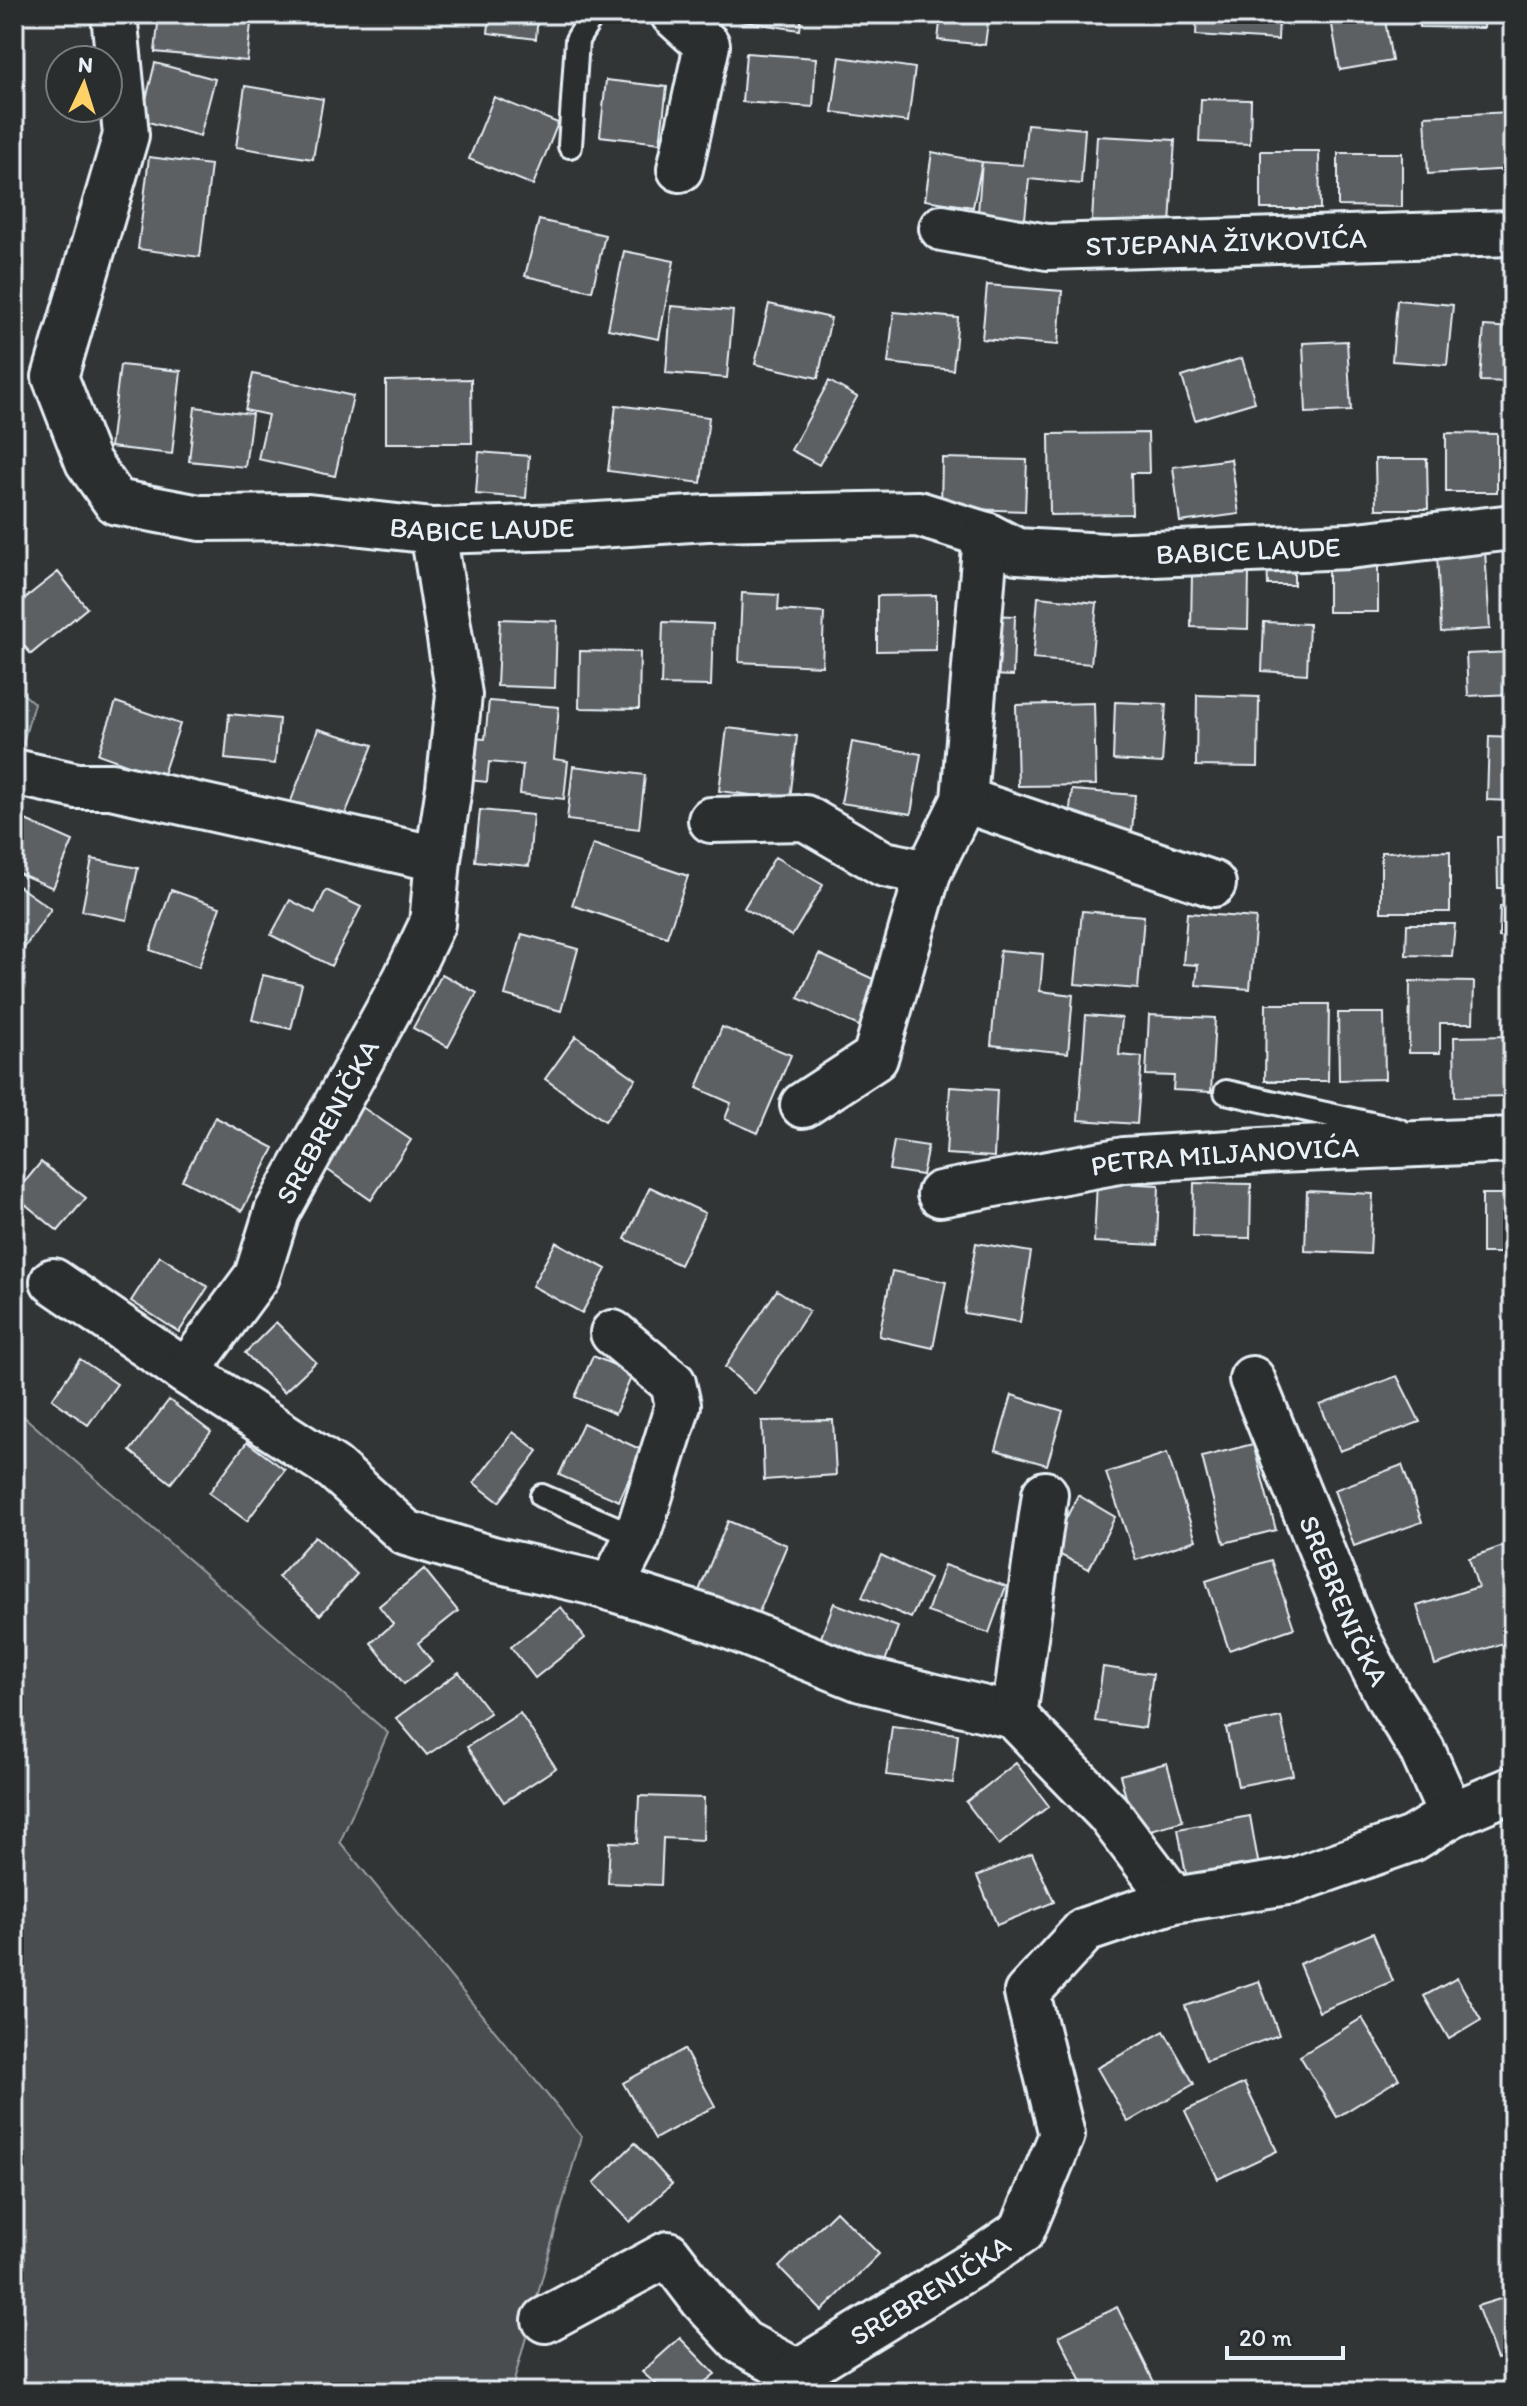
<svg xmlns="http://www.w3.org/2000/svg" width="1527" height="2406" font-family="Itim,sans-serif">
<rect width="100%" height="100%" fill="#323536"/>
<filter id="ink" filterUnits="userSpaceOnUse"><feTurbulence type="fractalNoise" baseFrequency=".0125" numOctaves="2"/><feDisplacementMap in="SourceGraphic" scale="16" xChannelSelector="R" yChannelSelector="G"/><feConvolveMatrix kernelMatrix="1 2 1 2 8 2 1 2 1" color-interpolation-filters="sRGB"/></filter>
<g filter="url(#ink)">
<path fill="#494d4f" stroke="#989fa4" stroke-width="2" d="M14,686l20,17 -20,73z
M14,1408l374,325 -48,109 241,294 -70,256h-497z"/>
<path fill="#5c6063" stroke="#e8f1f8" stroke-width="2" d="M159,14h93l-5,47 -92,-9z
M490,14h48l-2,25 -48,-6z
M741,14h61l-2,16 -60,-9z
M941,14h48l-4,31 -47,-5z
M1197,14h82l-1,26 -82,-5z
M1330,14h54l8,47 -52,9z
M1420,14h65l-1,14 -64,-1z
M746,53l70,5 -3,49 -71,-5z
M840,57l75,11 -7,54 -76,-10z
M155,63l60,16 -15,57 -59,-16z
M606,80l61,7 -7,56 -60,-7z
M245,86l78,13 -10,60 -77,-12z
M494,97l64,26 -25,62 -64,-26z
M1201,99l50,1 -1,44 -51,-2z
M1512,112l1,57 -85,5 -3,-58z
M1027,124l58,5 -4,55 -52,-5 -5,50 -47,-4 5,-63 41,3z
M1097,136l78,4 -5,85 -78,-4z
M1261,151h58l1,58h-59z
M932,152l50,10 -9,45 -48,-7z
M1338,153h64v54l-64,-1z
M149,157l62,8 -11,92 -62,-8z
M539,220l66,15 -13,56 -67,-15z
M624,251l50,10 -15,78 -51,-10z
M987,285l75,6 -4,54 -76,-6z
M1397,300l56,5 -6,60 -55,-4z
M769,304l62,14 -13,60 -63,-14z
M671,306l62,5 -6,67 -61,-5z
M894,312l64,6 -5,52 -65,-7z
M1484,326l29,2v54l-33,-1z
M1347,341l4,70 -45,2 -3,-70z
M1242,358l13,44 -60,18 -13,-43z
M120,365l61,6 -9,83 -62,-7z
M253,374l100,22 -18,80 -77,-17 10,-44 -23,-5z
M471,379l1,64h-86v-62z
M829,381l28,16 -38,68 -28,-15z
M616,405l93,12 -8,66 -93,-12z
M195,407l57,7 -7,53 -56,-6z
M1148,433l1,40h-18l1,41 -82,1 -1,-81z
M1446,433l51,1v58h-51z
M479,452l50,4 -3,42 -50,-4z
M942,458l85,2 -2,51 -84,-3z
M1231,459l8,55 -59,8 -7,-55z
M1375,459h52l1,50h-52z
M1485,551l5,78 -49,3 -4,-79z
M1267,559h27v26h-26z
M1328,564h50v48h-50z
M58,572l29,36 -56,46 -17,-20v-27z
M1192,572l57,1 -1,56 -57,-2z
M742,593l37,2 -1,15 46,3 -2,53 -83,-4z
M936,595v55l-59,1v-55z
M1038,597l59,6 -6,61 -58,-5z
M991,615l24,1 -2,60 -24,-1z
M500,619l57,2 -2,67 -58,-2z
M663,622l50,2 -2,62 -50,-1z
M1264,622l45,2 -2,50 -45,-3z
M580,651l60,1 -1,57 -60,-1z
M1513,652v42l-45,2 -2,-42z
M1197,695l62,2 -1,70 -62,-1z
M489,701l70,6 -5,52 14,2 -4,38 -44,-5 3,-29 -34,-3 -2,20 -19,-2 5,-42 12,1z
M116,702l64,22 -18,53 -64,-23z
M1115,702l51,2 -4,59 -49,-3z
M1094,703l2,82 -78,1 -2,-81z
M229,714l50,5 -4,45 -50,-5z
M727,728l70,8 -7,64 -71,-9z
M318,729l55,16 -32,80 -53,-16z
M1489,736l24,1v64l-26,-1z
M852,742l69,12 -10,60 -70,-11z
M573,766l72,9 -6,54 -72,-9z
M1072,790l63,5 -3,37 -64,-5z
M480,810l53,5 -4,51 -54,-5z
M21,818l52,23 -20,47 -39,-17v-37z
M1497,837h16v51h-15z
M593,844l95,32 -21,61 -95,-32z
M1450,851v61h-69v-60z
M775,857l48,28 -31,51 -48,-28z
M92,859l46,9 -11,52 -45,-9z
M14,883l37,26 -31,45 -6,-4z
M171,890l49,17 -21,60 -49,-17z
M326,890l35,17 -30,59 -60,-31 19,-35 25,13z
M1500,906l13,1v31l-14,-1z
M1082,911l62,5 -6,73 -63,-5z
M1187,913l69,5 -6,71 -54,-4 2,-20 -15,-1z
M1407,924h48l-3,32 -46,-1z
M522,934l56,15 -17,62 -56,-16z
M1000,950l43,4 -3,37 33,4 -5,58 -77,-8z
M819,954l65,30 -21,44 -65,-30z
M442,974l35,19 -29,54 -35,-19z
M263,975l39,9 -11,45 -39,-9z
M1410,981l64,1 -1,41h-33v30h-31z
M1266,1004h63l-1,77h-63z
M1338,1013h46l1,66 -46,1z
M1086,1015l36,3 -3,37 23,2 -5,67 -59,-4z
M1149,1015l66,3 -4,74 -38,-2 1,-14 -28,-1z
M722,1027l69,28 -33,78 -33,-14 6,-16 -34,-15z
M576,1036l60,43 -31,42 -60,-42z
M1513,1036v60l-58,1 -1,-60z
M950,1087l47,3 -3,67 -48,-3z
M362,1107l49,33 -40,60 -49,-34z
M215,1117l59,31 -32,63 -60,-31z
M894,1141l34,5 -6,29 -33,-5z
M41,1162l45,36 -28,33 -44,-36z
M1097,1182l62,3 -2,60 -63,-3z
M1194,1183l57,1 -1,54 -57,-1z
M650,1187l55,26 -25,52 -55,-26z
M1307,1191l66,3 -3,60 -65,-3z
M1482,1194h31v59h-31z
M556,1242l50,27 -24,44 -50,-27z
M976,1243l55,9 -11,70 -56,-9z
M160,1256l48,31 -29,45 -48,-31z
M892,1271l54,11 -13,66 -54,-12z
M777,1290l32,21 -54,83 -30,-27z
M276,1322l40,40 -32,30 -39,-39z
M593,1356l40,17 -18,41 -40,-17z
M80,1359l37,25 -29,41 -36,-26z
M1397,1376l23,46 -80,29 -20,-46z
M1012,1395l51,16 -16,54 -51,-15z
M169,1400l42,32 -40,51 -41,-32z
M833,1420l3,55 -72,5 -2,-59z
M583,1423l59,27 -23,51 -60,-26z
M513,1432l25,19 -39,51 -25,-19z
M247,1442l38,28 -38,51 -38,-28z
M1253,1444l23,86 -52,13 -22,-86z
M1167,1453l29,87 -60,20 -30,-87z
M1402,1465l20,57 -68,24 -20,-56z
M1078,1495l37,22 -26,52 -39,-19z
M728,1521l59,24 -30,72 -59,-24z
M315,1536l42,38 -37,41 -42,-38z
M1503,1546l10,30v64l-78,25 -18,-59 61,-19 -9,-29z
M881,1555l49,24 -19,39 -49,-21z
M1271,1560l23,68 -65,22 -23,-69z
M944,1565l62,21 -17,47 -62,-21z
M424,1569l34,42 -40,32 14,19 -28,22 -33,-41 22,-19 -14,-18z
M834,1603l64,24 -14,37 -64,-24z
M561,1607l24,31 -50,40 -24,-31z
M1103,1667l50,7 -8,54 -50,-7z
M459,1672l31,41 -63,42 -31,-37z
M520,1713l36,55 -52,34 -37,-55z
M1281,1717l12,58 -55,11 -12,-58z
M892,1726l66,8 -5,49 -67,-8z
M1016,1763l33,43 -50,39 -33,-43z
M1167,1763l16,58 -47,13 -16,-59z
M639,1796l65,2 -1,42 -40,-2 -2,47 -53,-2 2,-41 27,1z
M1250,1816l9,51 -72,13 -9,-51z
M1032,1853l22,49 -57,23 -20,-49z
M1373,1933l20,48 -74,31 -20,-48z
M1457,1978l24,42 -32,19 -25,-43z
M1259,1981l20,54 -73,26 -21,-55z
M1362,2018l37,61 -62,38 -37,-61z
M1164,2031l30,53 -66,38 -31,-54z
M684,2049l31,57 -60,33 -32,-56z
M1244,2083l33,68 -59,28 -33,-68z
M635,2143l37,41 -42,38 -36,-39z
M836,2211l43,43 -57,57 -43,-44z
M1513,2295v59l-16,5 -20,-53z
M1117,2307l39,79 -11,6h-58l-28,-56z
M680,2338l35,36 -23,18h-27l-23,-20z
M1513,2381v11h-38z"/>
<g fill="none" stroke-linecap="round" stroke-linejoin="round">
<defs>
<path id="lane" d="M570,146l7,-106 15,-24 4,-2
M1226,1092l172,38
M542,1496l95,41"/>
<g id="street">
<path id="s1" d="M114,14l12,121 -71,242 33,85 28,40 84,16 108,-1 125,14 134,-4 140,-9 211,-4 68,21 31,16 88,5 244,-10 164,-19"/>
<path d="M673,14l34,31 -27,124"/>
<path id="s2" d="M942,228l105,19 466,-14"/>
<path d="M14,772l63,14h34l327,73"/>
<path d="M964,800l249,84"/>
<path d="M711,820l94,-2 79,46 44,9 36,-73 22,-265"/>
<path d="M803,1105l72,-47 53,-185"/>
<path id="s3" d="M940,1194l184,-34 153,-10 236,-10"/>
<path d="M53,1281l133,91 148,96 72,65 86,26 99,23 120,37 150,60 153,37 94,97 66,87"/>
<path id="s4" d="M186,1372l71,-96 20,-64 128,-232 27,-56 6,-65 11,-72 10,-92 -26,-164"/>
<path id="s5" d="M1252,1379l103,254 34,65 33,52 29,65"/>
<path d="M611,1588l26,-51 41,-132 -5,-22 -60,-50"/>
<path d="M1014,1716l31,-222"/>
<path d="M545,2320l123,-66 35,46 40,43 54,29"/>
<path id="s6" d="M810,2392l-13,-20 178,-109 47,-32 40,-96 -35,-142 58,-63 89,-30 119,-19 119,-42 39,-24 62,-26"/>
</g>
</defs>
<use href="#lane" stroke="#e8f1f8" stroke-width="28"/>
<use href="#street" stroke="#e8f1f8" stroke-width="50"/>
<use href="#lane" stroke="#2a2d2e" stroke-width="22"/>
<use href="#street" stroke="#2a2d2e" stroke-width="44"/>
</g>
</g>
<g text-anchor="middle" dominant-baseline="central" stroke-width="7" stroke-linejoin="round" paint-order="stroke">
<g font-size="28" fill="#e8f1f8" stroke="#2a2d2e">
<text stroke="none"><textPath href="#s2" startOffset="286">STJEPANA ŽIVKOVIĆA</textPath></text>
<text stroke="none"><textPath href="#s1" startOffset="882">BABICE LAUDE</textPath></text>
<text stroke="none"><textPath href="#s1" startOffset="1656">BABICE LAUDE</textPath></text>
<text stroke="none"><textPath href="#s4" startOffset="290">SREBRENIČKA</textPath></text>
<text stroke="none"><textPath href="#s3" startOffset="288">PETRA MILJANOVIĆA</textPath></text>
<text stroke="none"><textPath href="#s5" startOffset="240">SREBRENIČKA</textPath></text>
<text stroke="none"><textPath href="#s6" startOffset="180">SREBRENIČKA</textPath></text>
</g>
</g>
<rect width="1527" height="2406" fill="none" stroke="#2a2d2e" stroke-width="48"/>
<rect x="24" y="24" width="1479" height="2358" fill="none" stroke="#e8f1f8" stroke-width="3" filter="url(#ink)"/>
<g transform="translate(84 84) rotate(4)"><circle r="38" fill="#2a2d2e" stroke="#767b7f" stroke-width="2"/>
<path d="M0-6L14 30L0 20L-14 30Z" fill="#ffd166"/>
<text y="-12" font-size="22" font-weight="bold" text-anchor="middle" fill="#e8f1f8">N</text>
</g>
<path d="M1227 2346v12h116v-12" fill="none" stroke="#e8f1f8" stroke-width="4"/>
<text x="1239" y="2346" font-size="24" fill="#e8f1f8" stroke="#2a2d2e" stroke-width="6" paint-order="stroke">20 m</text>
</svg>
